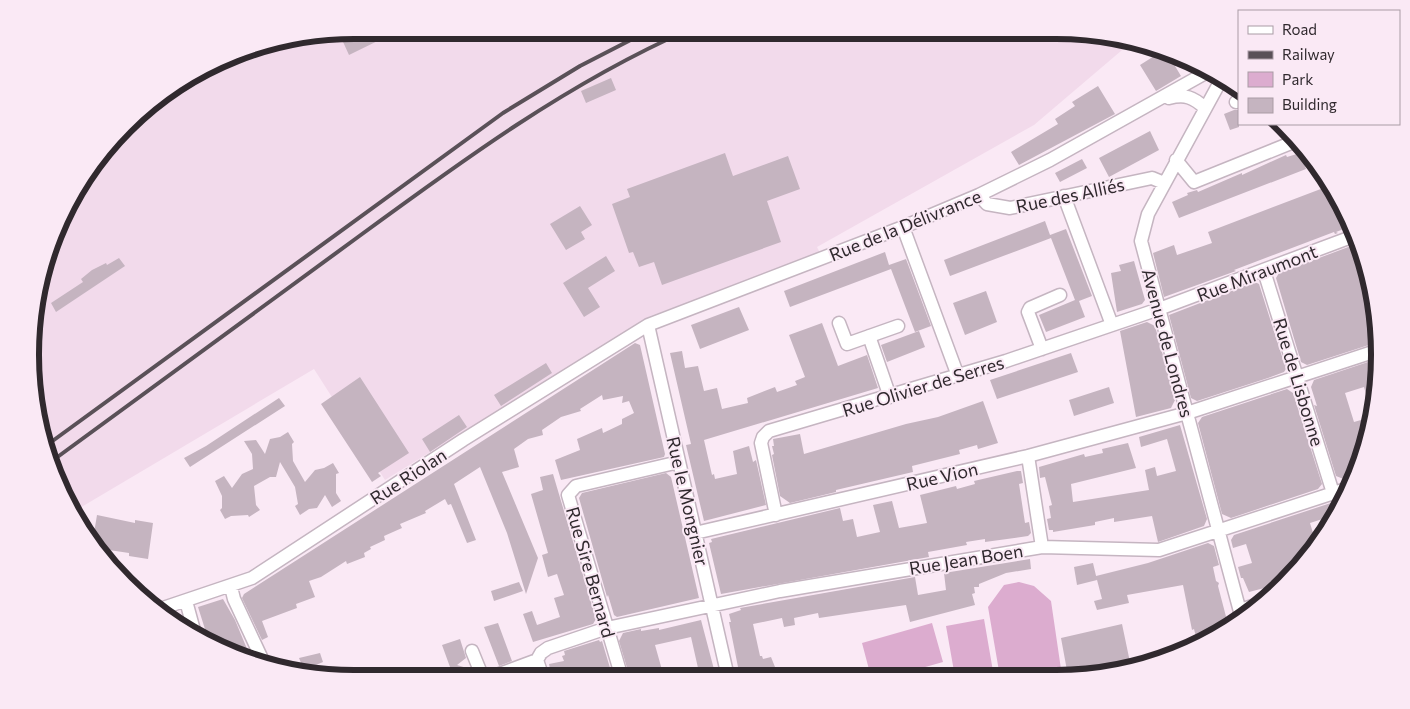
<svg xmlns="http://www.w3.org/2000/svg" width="1410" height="709" font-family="Commissioner,sans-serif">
<rect width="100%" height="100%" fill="#fae9f5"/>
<path fill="#f2daeb" d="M355,30l721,1 52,14 -94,80 -217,122 4,8 -171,61 -265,164 -71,-111 -241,143 -10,-14 -30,-101 3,-106 49,-117 72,-77 93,-50z"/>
<path fill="#dcaccf" d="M1019,582l15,4 17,15 11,75 -62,1 -12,-70 16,-22z
M984,619l10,58h-39l-9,-51z
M932,623l11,39 -53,15h-19l-9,-34z"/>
<path fill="#c5b4c0" d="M354,30h46l-51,25 -10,-22z
M1159,53l27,7 -11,6 6,10 -25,15 -16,-26z
M611,78l5,12 -30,13 -5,-12z
M1098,86l17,28 -96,51 -8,-13 47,-28 -3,-5 20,-13 -3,-4z
M1234,110h5v17l-9,3 -6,-16z
M1150,131l9,19 -50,27 -10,-19z
M725,153l8,23 55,-20 12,33 -33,12 14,41 -119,43 -8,-23 -15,5 -6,-15 -4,1 -17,-49 18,-7 -3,-8z
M1300,153l6,16 -127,49 -7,-16 16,-7 -1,-2 10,-3 1,2 44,-19v2l44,-20 1,2z
M1082,159l5,9 -27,14 -5,-9z
M1326,187l23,40 -13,5 2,1 -3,1 -1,-2 -100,38 2,1 -72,26 -11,-44 21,-8 3,10 35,-12 -4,-11z
M580,206l12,19 -11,7 4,7 -19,11 -16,-26z
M1045,221l5,14 16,-6 26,67 -13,5 6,16 -39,15 -7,-17 36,-15 -24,-62 -101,38 -6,-16z
M1359,243l4,7 12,93 -68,22 -6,-3 -25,-84 3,-5z
M885,252l4,13 17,-6 25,67 -16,6 -24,-63 -101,38 -6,-16z
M606,256l9,15 -27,17 12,19 -16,10 -21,-34z
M119,258l6,8 -69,46 -5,-9 32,-21 -2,-3 11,-9 14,-7 1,2z
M1134,261l11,39 -3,4 -25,8 -6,-39 10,-2 -2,-6z
M1255,282l4,2 27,85 -2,3 -16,6 -71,23 -6,-3 -22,-83z
M986,291l11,31 -32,13 -12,-32z
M739,307l10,23 -49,19 -9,-24z
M1147,322l8,4 20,74 -4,8 -35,9 -16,-86z
M822,323l16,43 29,-11 11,33 -174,52 8,35 2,-1 1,5 22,-5 -4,-23 16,-5 4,16 3,-2 10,45 -62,16 -18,-76 5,-1 -21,-91 12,-2 3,17 13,-2 6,25 13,-3 5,21 26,-6 -1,-5 28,-11 2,5 20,-7 -2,-4 10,-4 -16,-42z
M919,331l6,16 -38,15 -6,-17z
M635,343l5,2 25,109 -1,3 -103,23 -6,-20 25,-10 -3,-11 25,-11 1,5 19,-9v-5l12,-6 -5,-12 -7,2 1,-7 -20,4 -1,-5 -22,14 1,2 -20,6 -19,13 1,5 -15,4 -14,10 5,18 -17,5 36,86 -12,36 -19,-61 -27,-66 -26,17 22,56 -9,3 -16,-39 -3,1 -3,-6 -20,12 1,2 -26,11 2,4 -18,8 1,4 -15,7 1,2 -7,4 1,4 -18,7 -1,-3 -25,16 -12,4 6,16 -19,7 1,4 -35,13 6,16 -6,3 -20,-42 2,-4z
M1071,353l7,19 -81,27 -7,-19z
M1377,359l2,16 -9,34 -6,-22 -19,6 9,29 14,-4 -17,62h-5l-10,-4 -22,-71 3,1 -6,-19 3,-7z
M546,363l6,10 -51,33 -7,-11z
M360,377l49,76 -31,20 3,3 -9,6 -51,-78z
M1109,387l5,16 -40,13 -5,-16z
M1287,389l6,4 29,91 -4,5 -87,29 -9,-4 -24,-91 4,-6z
M279,398l6,8 -95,61 -6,-9 22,-12z
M983,401l15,42 -20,6 -1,-4 -18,5 1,4 -48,12 1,6 -77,18v2l-46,11 -10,-7 -8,-41 2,-1 -2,-8h2l-1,-7 27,-5 4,20 102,-30 32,-7z
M459,415l8,12 -37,25 -8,-13z
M1180,425l27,94 -3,7 -46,16 -6,-26 -38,6v-4l-19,4v3l-42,7v-2h-4l-2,-11 4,-1 -2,-12 3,-1 -7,-28 -5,1 -1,-11 45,-13 1,3 18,-4 -1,-4 26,-6 8,25 -65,16 2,18 76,-12 -4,-20 10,-3 2,9 19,-5 -9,-32 -26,8 -2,-10z
M288,432l6,10 -2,2 1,17 12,21 10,-12 9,-2 9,-5 6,10 -3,1v19l5,8 -9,6 -7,-12 -8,13 -8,1 -9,6 -5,-9 3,-2 -3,-17 -15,-25 -4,15h-6l-16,9 2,19 4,5 -11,7 -1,-2 -17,1 -6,3 -5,-9 2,-2v-12l-7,-15 9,-5 8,12 10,-14 11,-5 -1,-15 -8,-13 12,-1 9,14 5,-15 10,-2z
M1017,471h4l2,12 -4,1 6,39 4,-1 2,11 -3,3 -43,6v-3l-19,3 1,3 -39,7 1,5 -208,37 -12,-51 3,-1 -1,-3 129,-31 3,13 10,-2 4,18 23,-5 -7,-27 19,-4 7,27 28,-5 -7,-28 36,-9 1,3 18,-5 -1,-3z
M666,473l5,4 28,121 -82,19 -3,-2 -6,-20 -1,2 -28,-99 3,-5z
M553,474l43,145 -3,5 -60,18 -10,-28 9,-3 5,14 23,-8 -6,-19 10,-3 -7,-21 -9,3 -6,-22 6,-2 -17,-59 12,-4 -3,-13z
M1346,498l-11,17 -25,8 6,20 -16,25 -17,15 -34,9 -6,-14h-2l-3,-11 14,-4 -6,-19 -13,4 -2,-8 3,-5z
M97,515l38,8v-3l18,3 -5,36 -19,-3v-3l-20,-3 -2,9 -14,-20z
M1208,543l6,3 2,8 3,11 -6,2 3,14 3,2 -1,3 11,42 -31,17 -4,-16 -2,1 -9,-45 -56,10 2,8 -32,7 -3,-9 8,-2 -6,-23 52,-13z
M1030,559l1,10 -25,4 -27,11v3h-5l1,6 -3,1 3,11 -65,17 -4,-17 -87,13 -1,-5 -24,5 1,7 -11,2 -2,-9 -29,6 7,32h2l1,3 8,-2 8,20h-39l-11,-55h2l-2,-8 12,-4 -1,-2 175,-31 3,18 28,-5 -2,-17z
M1093,563l4,17 -20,5 -3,-18z
M519,582l4,9 -29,10 -3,-10z
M223,599l12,21 15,36 -40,-11 -12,-38z
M701,620l15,57h-20l-2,-8 4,-1 -7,-31 -36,8 7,25h-2l2,7 -32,1 -11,-37 4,-8 18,-4v2l18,-3v2z
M498,623l14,38 -13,5 -15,-39z
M1122,624l9,43 -33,9h-30l-7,-38z
M460,639l6,19 -9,7 13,4 3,9h-19l-12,-33z
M599,640l1,2 2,-1 11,37h-61l-3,-14 15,-3 -2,-5 3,-1 -1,-4z
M320,653l3,9 -19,8 -5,-12z"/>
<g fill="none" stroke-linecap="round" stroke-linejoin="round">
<defs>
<path id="minor" d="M1221,80l-73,134 -7,27 101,378
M1169,98c16,-4 24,-1 36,10
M1236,102l3,-1
M1176,160l18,22 102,-41
M979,195l8,9 23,4 142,-30 12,5
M1064,196l48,129
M903,227l55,149
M1264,271l69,222
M839,323l8,21 51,-18
M648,325l80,352
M869,336l21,61
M1042,349l-14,-37 2,-4 30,-13
M1028,456l14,91
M776,515l-15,-72 2,-6 6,-6 237,-70 153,-52 195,-73
M695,533l333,-77 159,-43 189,-62
M231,587l3,12 28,60
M186,601l9,33
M160,609l92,-31 211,-138 185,-115 255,-98 76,-32 71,-35 159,-89
M1240,610l19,-6
M472,651l11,27
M489,678l48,-18
M543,678l-6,-18 4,-7 7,-5 59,-20 173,-37 262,-44 117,3 190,-62
M622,678l-54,-183 8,-9 103,-24"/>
</defs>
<use href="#minor" stroke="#c5b5c1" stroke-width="15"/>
<use href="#minor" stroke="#fff" stroke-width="12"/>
<path stroke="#5a5158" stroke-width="4" d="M47,445l456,-332 77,-47 70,-36
M52,461c102,-75 204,-150 306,-224 105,-77 210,-154 330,-207"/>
</g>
<g text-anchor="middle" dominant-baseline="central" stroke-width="4" stroke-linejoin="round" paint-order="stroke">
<g font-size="18" fill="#30292e" stroke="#fae9f5">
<text transform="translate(1070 195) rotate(-12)">Rue des Alliés</text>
<text transform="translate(905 225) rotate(-22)">Rue de la Délivrance</text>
<text transform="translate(1257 273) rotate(-21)">Rue Miraumont</text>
<text transform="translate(1168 343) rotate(75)">Avenue de Londres</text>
<text transform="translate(1299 382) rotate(73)">Rue de Lisbonne</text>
<text transform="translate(923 386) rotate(-17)">Rue Olivier de Serres</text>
<text transform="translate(408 476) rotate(-33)">Rue Riolan</text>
<text transform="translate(942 476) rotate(-13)">Rue Vion</text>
<text transform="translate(688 501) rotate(77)">Rue le Mongnier</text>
<text transform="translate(966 559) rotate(-9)">Rue Jean Boen</text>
<text transform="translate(591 572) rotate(74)">Rue Sire Bernard</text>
</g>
</g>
<path d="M0 0H1410V709H0ZM354 39H1056A315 315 0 0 1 1371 354V355A315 315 0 0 1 1056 670H354A315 315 0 0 1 39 355V354A315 315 0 0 1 354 39Z" fill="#fae9f5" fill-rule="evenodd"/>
<path fill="none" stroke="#30292e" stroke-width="6" d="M354 39H1056A315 315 0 0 1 1371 354V355A315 315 0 0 1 1056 670H354A315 315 0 0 1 39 355V354A315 315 0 0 1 354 39Z"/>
<rect x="1238" y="10" width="162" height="115" fill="#fae9f5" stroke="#a99ca5"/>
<rect x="1248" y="26" width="25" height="8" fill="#ffffff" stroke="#a99ca5"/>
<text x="1282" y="35" font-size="15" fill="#30292e">Road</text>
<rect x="1248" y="51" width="25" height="8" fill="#5a5158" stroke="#a99ca5"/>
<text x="1282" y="60" font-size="15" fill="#30292e">Railway</text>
<rect x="1248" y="72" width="25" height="15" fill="#dcaccf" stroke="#a99ca5"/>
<text x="1282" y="85" font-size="15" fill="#30292e">Park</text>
<rect x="1248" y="98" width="25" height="15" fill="#c5b4c0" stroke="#a99ca5"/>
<text x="1282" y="110" font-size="15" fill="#30292e">Building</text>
</svg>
